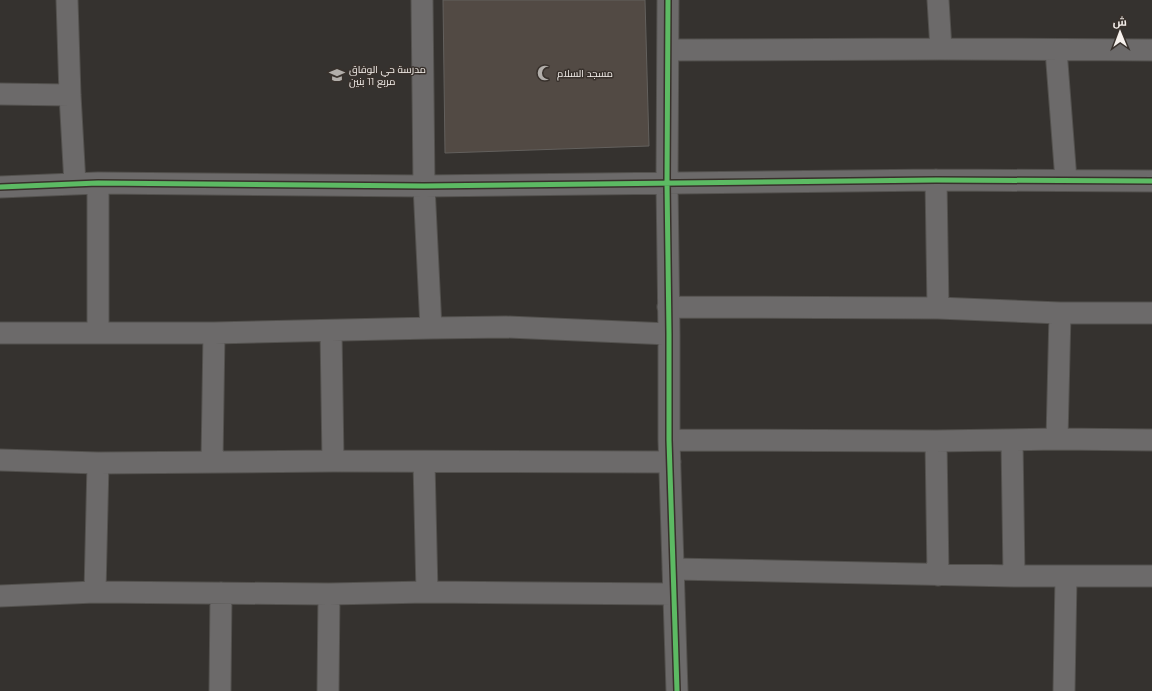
<svg xmlns="http://www.w3.org/2000/svg" width="1152" height="691" font-family="Montserrat,Cairo,sans-serif">
<rect width="100%" height="100%" fill="#35322f"/>
<path fill="#524a44" stroke="#63605d" d="M443,0h202l4,146 -204,7z"/>
<g fill="none" stroke-linecap="round" stroke-linejoin="round">
<defs>
<path id="minor" d="M67,0l3,95 5,89
M422,0l2,186 7,142
M668,0l-1,183 2,151v106l8,251
M938,0l3,49
M668,50l273,-1 211,1
M1056,50l10,130
M0,94l70,1
M936,180l2,128
M0,187l98,-4 326,3 512,-6 216,1
M668,307l270,1 122,5h92
M331,331l2,130
M0,333h214l217,-5 75,-1 163,7
M98,333v-150
M1057,439l3,-126
M669,440l267,1 121,-2 95,1
M1012,440l2,136
M936,441l2,134
M0,460l98,3 235,-2 337,1
M212,461l2,-128
M424,462l3,130
M673,569l341,7h138
M95,592l3,-129
M0,596l95,-4 234,2 98,-2 247,2
M220,691l1,-98
M328,691l1,-97
M1064,691l2,-114"/>
</defs>
<use href="#minor" stroke="#53514e" stroke-width="23"/>
<use href="#minor" stroke="#6c6a6a" stroke-width="21"/>
<defs>
<path id="cycleway" d="M668,0l-1,183 2,151v106l8,251
M0,187l98,-4 326,3 512,-6 216,1"/>
</defs>
<use href="#cycleway" stroke="#38312c" stroke-width="8"/>
<use href="#cycleway" stroke="#5cba63" stroke-width="5"/>
</g>
<defs>
<symbol id="mosque-bare" viewBox="-9 -9 18 18"><path d="M3.5-4.9A6 6 0 1 0 3.5 4.9A5 5 0 1 1 3.5-4.9Z" fill="#b2aeaa" stroke="#38312c" stroke-width="2.5" paint-order="stroke"/></symbol>
<symbol id="school-bare" viewBox="-9 -9 18 18"><path d="M0-5L7-2L0 1L-7-2ZM-4 1L0 2.5L4 1V4Q0 6-4 4Z" fill="#b2aeaa" stroke="#38312c" stroke-width="2.5" paint-order="stroke"/></symbol>
</defs>
<g fill-rule="evenodd">
<use href="#mosque-bare" x="534" y="62" width="22" height="22"/>
<use href="#school-bare" x="326" y="64" width="22" height="22"/>
</g>
<g text-anchor="middle" dominant-baseline="central" stroke-width="3" stroke-linejoin="round" paint-order="stroke">
<g font-size="10" fill="#f6f1ed" stroke="#38312c" text-anchor="start">
<text x="349" y="69">مدرسة حي الوفاق<tspan x="349" dy="12">مربع 11 بنين</tspan></text>
<text x="557" y="73">مسجد السلام</text>
</g>
</g>
<g transform="translate(1120 32) rotate(359)" stroke="#38312c" stroke-width="3" paint-order="stroke">
<path d="M0-3L7 15L0 10L-7 15Z" fill="#f6f1ed"/>
<text y="-6" font-size="11" font-weight="bold" text-anchor="middle" fill="#f6f1ed">ش</text>
</g>
</svg>
